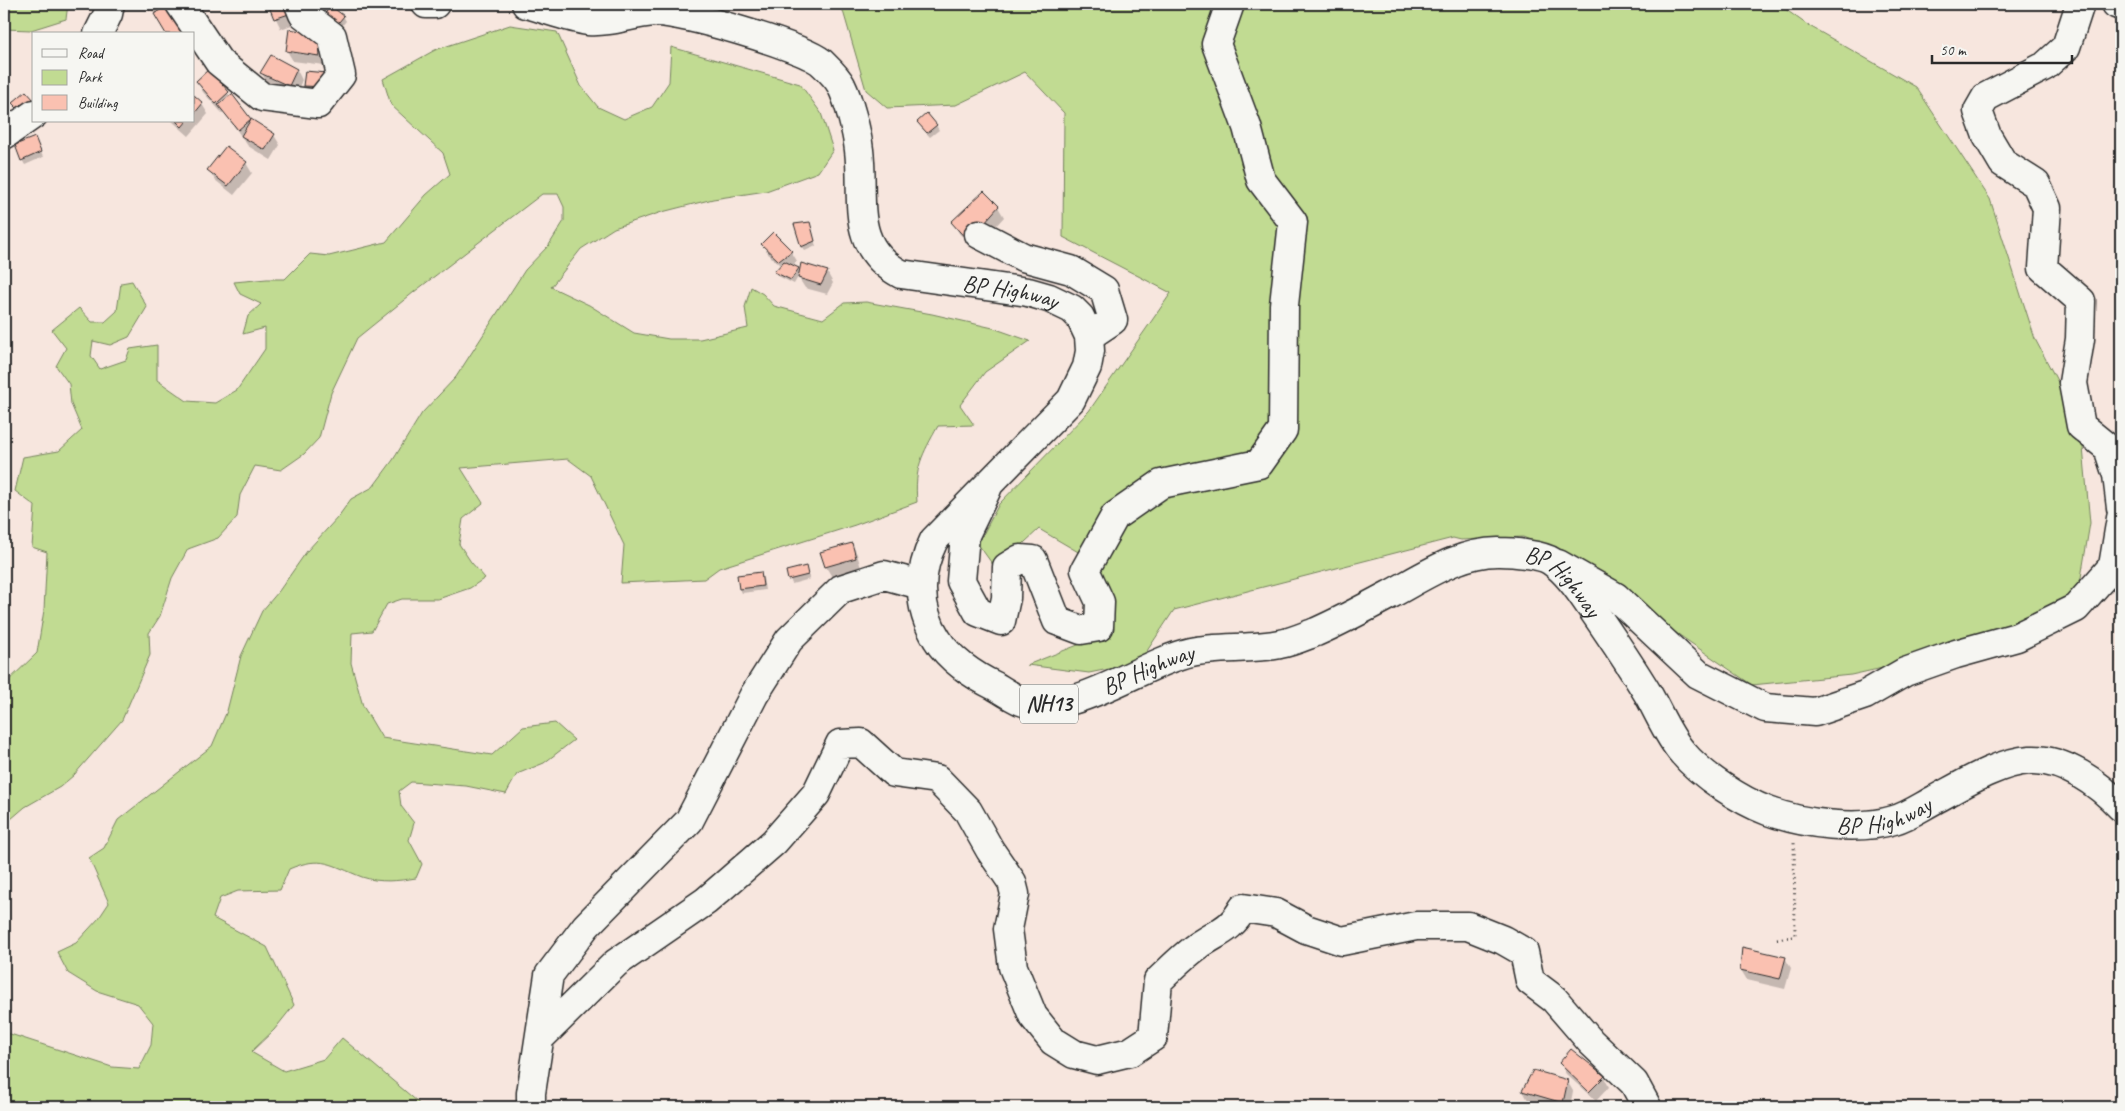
<svg xmlns="http://www.w3.org/2000/svg" width="2125" height="1111" font-family="Caveat,sans-serif">
<rect width="100%" height="100%" fill="#f7e6de"/>
<filter id="ink" filterUnits="userSpaceOnUse"><feTurbulence type="fractalNoise" baseFrequency=".02" numOctaves="2"/><feDisplacementMap in="SourceGraphic" scale="10" xChannelSelector="R" yChannelSelector="G"/><feConvolveMatrix kernelMatrix="1 2 1 2 8 2 1 2 1" color-interpolation-filters="sRGB"/></filter>
<g filter="url(#ink)">
<path fill="#c1db92" stroke="#76835e" d="M4,4h64l-2,15 -35,11 -27,-1z
M841,4h937l28,20 110,63 74,112 45,140 46,87 9,97 -14,85 -80,35 -145,32 -99,10 -80,-55 -24,-22 -61,-44 -64,-27 -62,3 -8,-2 -279,72 -35,53 -50,10 -62,-8 79,-31 8,-36 -17,-35 -58,-34 -43,40 -18,-25 21,-40 90,-93 82,-118 -108,-56 1,-124 -39,-41 -69,33 -69,3 -21,-18z
M510,25l47,7 24,54 17,21 26,12 28,-12 17,-25 2,-35 129,37 21,29 12,37 -15,22 -52,19 -53,8 -51,13 -48,16 -33,21 -30,38 38,18 45,28 35,6h31l48,-11 -3,-21 6,-20 12,7 11,12 49,13 21,-16 22,-1 66,12 61,14 37,13 -45,31 -25,33 14,20 -36,1c-16,29 -24,42 -21,76l-62,23 -136,43 -15,11 -83,4 3,-38 -33,-69 -23,-17 -107,9 22,35 -20,16 -4,25 12,18 14,16 -15,10 -32,11h-36l-15,5 -15,27 -20,2 -1,30 12,43 19,32 110,17 31,-28 32,-4 19,17 -30,23 -27,11 -11,20 -40,-8 -55,-4 -12,9 2,15 13,17 -5,17 13,24 -6,14c-18,3 -36,5 -54,-1 -31,-12 -40,-22 -73,-8l-9,21 -42,1 -18,7 -7,20 54,29 27,58 -20,25 -23,22 33,19 40,-12 18,-21 76,64v5h-414v-75l108,35 27,2 12,-24 2,-22 -15,-19 -41,-13 -29,-18 -11,-21 19,-9 23,-25 10,-15 -20,-45 15,-10 14,-28 94,-74 15,-35 14,-55 21,-45 17,-20 28,-40 31,-34 13,-18 22,-12 20,-27 29,-47 34,-36 69,-107 24,-25 15,-24v-14l-6,-13h-16l-128,98 -57,46 -26,55 -12,45 -15,16 -23,16 -26,-4 -15,29 -3,22 -19,21 -30,11 -16,29 -12,38 -11,17 1,22 -28,65 -48,55 -14,12 -35,20 -21,18v-140l33,-32 7,-43 3,-58 -15,-5 3,-41 -20,-15 8,-34 36,-6 23,-21 -11,-26 -2,-20 -13,-18 10,-18 -14,-18 27,-22 13,14h13l12,-11 4,-28 11,-2 15,26 -18,30 -19,8 -17,-4 -2,15 9,13 26,-9 4,-11 27,-4v35l30,21 28,2 22,-13 28,-41v-21l-22,6 5,-18 13,-12 -21,-10 -6,-12 33,-3h18l25,-25 19,2 57,-14 40,-47 24,-21 -7,-21 -52,-48 -8,-26 52,-29z"/>
<path fill="#0003" d="M148,4h19l14,30h-14z
M269,4h18l10,19 -16,6z
M343,16l3,5 -9,11 -11,-10z
M290,31l35,14 -1,20 -31,-4 -6,-10z
M271,57l26,13 5,10 -7,16 -28,-13 -5,-10z
M209,71l41,49 24,15 6,10 -9,15 -23,-14 -24,-34 -2,1 -19,-21 -6,-11z
M306,72l22,19 -21,-1 -3,-4z
M194,97l8,7 6,10 -19,22 -17,-15h22z
M936,125l3,5 -9,7 -9,-10z
M37,143l6,14 -18,8 -3,-5z
M246,163l6,10 -18,22 -19,-15 -6,-10z
M998,207l6,10 -30,33 -15,-17 -6,-10z
M809,223l7,23 -11,5 -3,-5z
M763,245l28,6 6,10 -5,5 6,3 2,4 27,-1 6,11 -6,11 -22,-6 -7,-11 -4,7 -16,-8 -3,-4 6,-6 -12,-11z
M852,544l5,10 4,14 -29,9 -6,-10z
M805,568l5,11 -18,5 -2,-5z
M761,573l2,5 2,12 -23,3 -2,-4z
M1785,958l6,10 -6,21 -38,-9 -6,-10z
M1560,1063l44,14 5,10 -13,14 -30,-27z
M1534,1072l33,9 6,10 -3,16h-21l-20,-5 -6,-11z"/>
<path fill="#fac1b1" stroke="#2b2b2b" d="M147,4h20l-18,6z
M268,4h20l4,9 -18,6z
M166,6l17,28h-17l-12,-20z
M331,6l13,10 -10,12 -12,-11z
M289,29l31,5 -1,22 -33,-5z
M271,55l26,14 -8,17 -29,-13z
M209,69l20,23 -13,12 -20,-23z
M305,71l22,2 -1,14 -23,-1z
M26,91l8,9v5l-11,9 -11,-11z
M232,94l19,25 -13,11 -20,-25z
M194,95l9,8 -9,11z
M927,113l10,12 -10,8 -10,-11z
M251,119l24,15 -10,16 -24,-14z
M176,121h11l-5,6z
M35,137l6,15 -20,9 -6,-16z
M226,146l21,16 -19,24 -21,-16z
M984,191l15,15 -31,35 -17,-19z
M810,222l5,19 -14,6 -7,-23z
M773,232l19,19 -13,10 -18,-17z
M784,261l15,7 -8,12 -17,-8z
M801,263l27,8 -7,14 -23,-7z
M852,543l4,15 -31,9 -5,-15z
M806,566l2,9 -20,5 -2,-9z
M761,572l2,14 -24,3 -2,-14z
M1742,947l44,10 -6,22 -40,-9z
M1571,1049l34,27 -16,16 -30,-29z
M1533,1070l35,10 -5,23 -41,-12z"/>
<g fill="none" stroke-linecap="round" stroke-linejoin="round">
<defs>
<path id="minor" d="M180,4l39,58 43,35 56,7 23,-29 -9,-39 -29,-22 -4,-10
M2080,4l-14,43 -21,19 -59,31 -8,14 9,25 16,27 33,21 11,24 -4,60 38,33 -1,38 -7,44 8,43 27,22 9,27 4,33
M2116,4l5,2
M98,34l10,-20 2,-10
M4,135l30,-21
M979,234l44,23 48,13 33,20 9,30 -24,16
M987,489l-22,46 -4,46 17,31 23,9 5,-23 1,-31 13,-8 13,1 24,61 24,9 18,-3 1,-25 -15,-32 30,-54 46,-32 98,-20 24,-34 1,-125 9,-83 -32,-42 -14,-53 -31,-83 14,-40
M1558,564l58,33 82,77 67,34 50,4 50,-17 40,-23 51,-18 61,-17 59,-29 37,-42 8,-48
M540,1038l76,-75 90,-62 68,-59 42,-48 24,-50 21,-1 33,30 43,6 31,32 22,39 22,32 3,12 -7,35 5,38 20,49 20,25 21,13 23,6 33,-8 23,-15 5,-56c13,-12 26,-26 41,-36 19,-13 33,-16 44,-37l33,5 30,16 36,12 74,-15h52l35,14 21,12 6,29 24,18 37,43 43,41 13,24
M531,1107v-14l18,-118 37,-49 103,-105 65,-126 35,-55 52,-51 43,-14 37,10"/>
<g id="highway">
<path d="M426,4h9"/>
<path id="s1" d="M526,4c20,5 42,14 62,17 23,2 45,-8 67,-9 26,-1 146,34 166,50 6,6 16,15 20,23 8,16 16,47 18,65 6,48 -11,96 42,124l127,18 21,6 23,11 8,8 9,19 1,15 -3,16 -16,33 -137,140c-16,32 -17,68 3,99 12,20 37,37 58,47 8,5 17,11 26,15 50,18 120,-38 170,-49 29,-6 60,-2 89,-8 12,-2 25,-8 36,-12 25,-11 49,-24 73,-37 34,-18 71,-44 111,-43 12,0 43,3 51,9 16,11 28,29 39,45 20,29 40,58 58,88 11,19 20,42 34,58 19,23 59,49 86,59 35,13 90,20 126,9 14,-4 27,-13 40,-20 28,-15 64,-38 96,-40 34,-2 69,24 91,47"/>
</g>
</defs>
<use href="#minor" stroke="#2b2b2b" stroke-width="31"/>
<use href="#highway" stroke="#2b2b2b" stroke-width="31"/>
<path stroke="#2b2b2b" stroke-width="3" stroke-dasharray="1 4" stroke-linecap="butt" d="M1777,939l18,-3 -1,-96"/>
<use href="#minor" stroke="#f6f6f2" stroke-width="28"/>
<use href="#highway" stroke="#f6f6f2" stroke-width="28"/>
</g>
</g>
<g text-anchor="middle" dominant-baseline="central" stroke-width="4.5" stroke-linejoin="round" paint-order="stroke">
<rect fill="#f6f6f2" stroke="#686867" stroke-width="1" x="1020" y="684.5" width="58" height="39" rx="4"/>
<g font-size="22" font-weight="bold" fill="#2b2b2b">
<text x="1049" y="704">NH13</text>
</g>
<g font-size="24" fill="#2b2b2b" stroke="#f6f6f2">
<text stroke="none"><textPath href="#s1" startOffset="655">BP Highway</textPath></text>
<text stroke="none"><textPath href="#s1" startOffset="1809">BP Highway</textPath></text>
<text stroke="none"><textPath href="#s1" startOffset="1359">BP Highway</textPath></text>
<text stroke="none"><textPath href="#s1" startOffset="2244">BP Highway</textPath></text>
</g>
</g>
<rect width="2125" height="1111" fill="none" stroke="#f6f6f2" stroke-width="20"/>
<rect x="10" y="10" width="2105" height="1091" fill="none" stroke="#2b2b2b" stroke-width="2" filter="url(#ink)"/>
<rect x="32" y="32" width="162" height="90" fill="#f6f6f2" stroke="#a5a5a2"/>
<rect x="42" y="49" width="25" height="8" fill="#f6f6f2" stroke="#a5a5a2"/>
<text x="78" y="58" font-size="15" fill="#2b2b2b">Road</text>
<rect x="42" y="70" width="25" height="15" fill="#c1db92" stroke="#a5a5a2"/>
<text x="78" y="82" font-size="15" fill="#2b2b2b">Park</text>
<rect x="42" y="95" width="25" height="15" fill="#fac1b1" stroke="#a5a5a2"/>
<text x="78" y="108" font-size="15" fill="#2b2b2b">Building</text>
<path d="M1932 55v8h140v-8" fill="none" stroke="#2b2b2b" stroke-width="2.5"/>
<text x="1940" y="55" font-size="15" fill="#2b2b2b" stroke="#f6f6f2" stroke-width="4" paint-order="stroke">50 m</text>
</svg>
